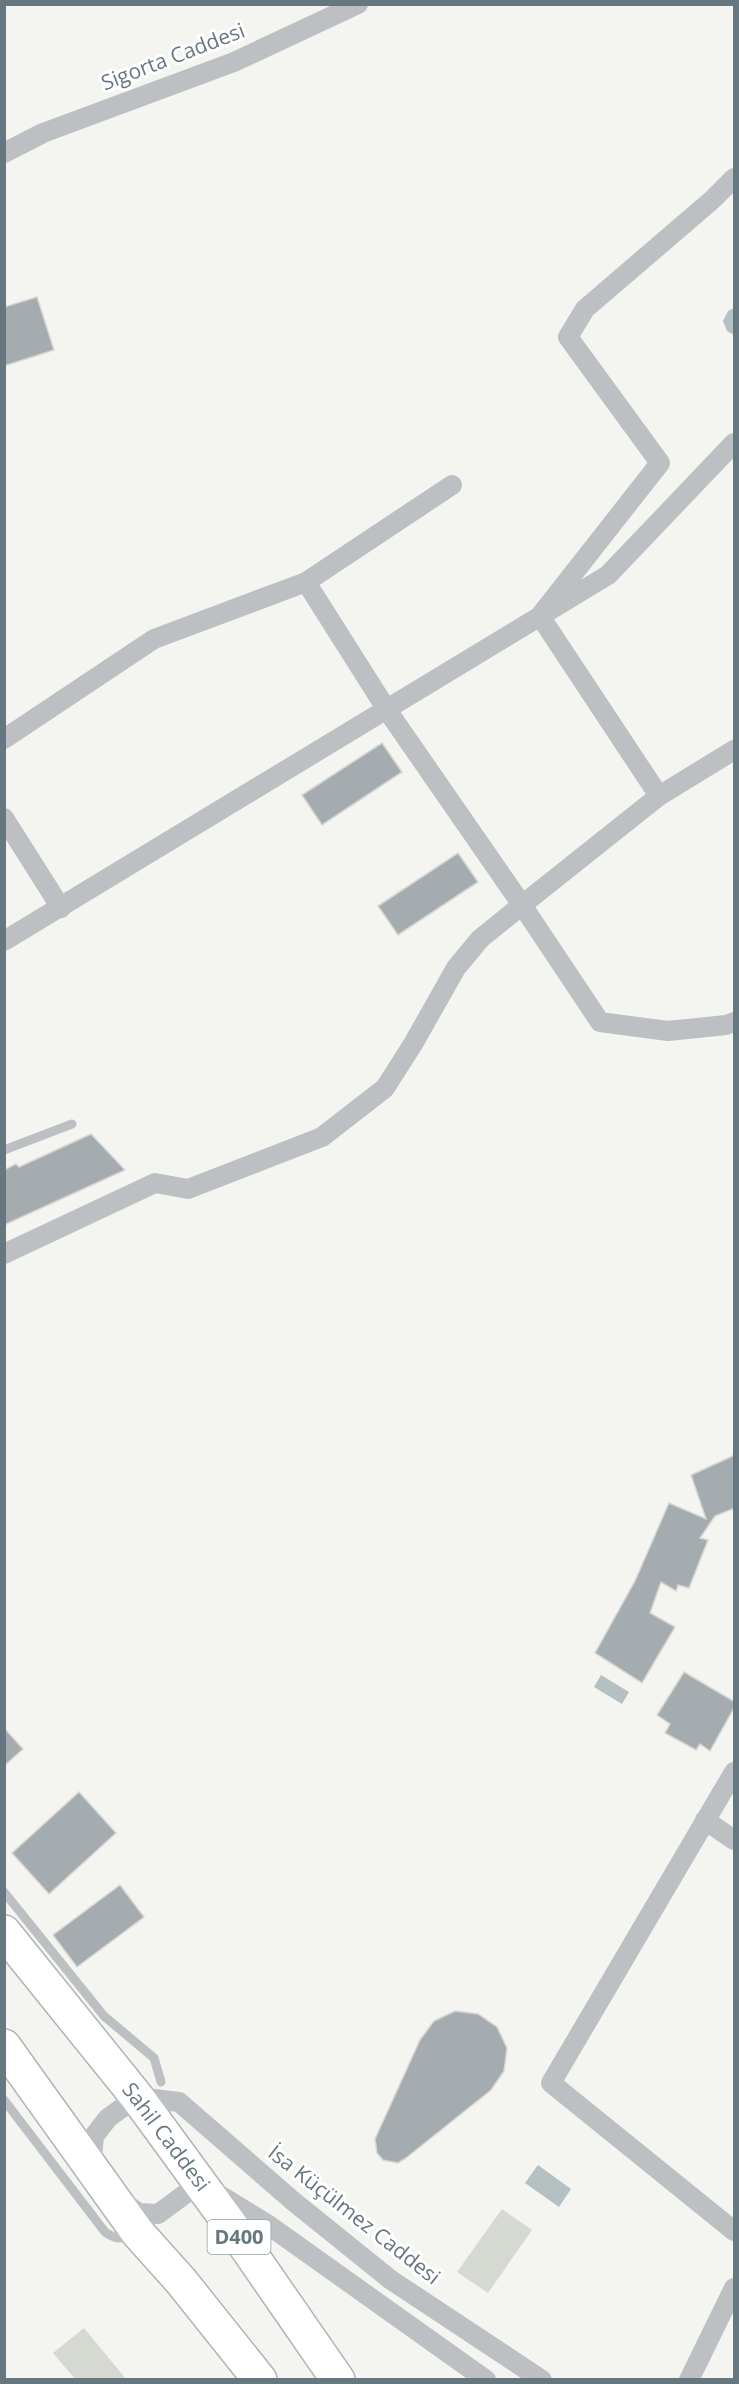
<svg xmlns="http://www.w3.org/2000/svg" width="739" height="2384" font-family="'Open Sans',sans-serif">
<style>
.green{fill:#d5d9d1}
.water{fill:#b4c0c2}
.building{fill:#a4acb0;stroke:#d6d6d4;stroke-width:1.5}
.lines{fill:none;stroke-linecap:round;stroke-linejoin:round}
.highway-casing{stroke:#b0b4b6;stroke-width:36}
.lane{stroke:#bcc0c3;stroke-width:9}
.street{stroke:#bcc0c3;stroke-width:20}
.highway{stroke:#fff;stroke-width:33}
.labels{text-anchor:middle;stroke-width:6;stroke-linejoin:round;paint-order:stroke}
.shield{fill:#fff;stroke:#95a0a5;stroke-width:1.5}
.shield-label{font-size:20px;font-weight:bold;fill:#67777f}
.street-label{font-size:21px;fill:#67777f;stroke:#fff}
</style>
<rect width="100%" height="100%" fill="#f4f4f1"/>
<!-- green -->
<g class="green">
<polygon points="502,2209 532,2230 488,2293 457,2272"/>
<polygon points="84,2328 126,2379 75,2379 53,2353"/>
</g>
<!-- water -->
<g class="water">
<polygon points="734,308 734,335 727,331 723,321 728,311"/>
<polygon points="601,1675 629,1692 622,1704 594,1687"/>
<polygon points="538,2165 571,2189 559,2207 525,2183"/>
</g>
<!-- building -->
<g class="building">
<polygon points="37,297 54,350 4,366 4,307"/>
<polygon points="382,743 402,772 322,825 302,795"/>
<polygon points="458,853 478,882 398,935 378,906"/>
<polygon points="91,1134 125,1170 4,1225 4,1170 16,1164 19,1167"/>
<polygon points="735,1455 735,1508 715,1516 700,1538 708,1540 689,1588 678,1585 676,1591 661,1582 650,1613 675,1627 642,1683 595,1653 635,1581 669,1503 706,1519 691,1475"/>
<polygon points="684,1672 735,1702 735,1706 710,1751 700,1744 696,1750 665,1733 670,1724 657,1715"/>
<polygon points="4,1728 23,1749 4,1766"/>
<polygon points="79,1792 116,1833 49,1894 12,1853"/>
<polygon points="120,1885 144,1917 77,1967 53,1935"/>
<polygon points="455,2011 478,2014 497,2027 507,2048 504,2071 491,2090 406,2158 398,2163 383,2160 377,2153 375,2139 420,2040 434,2021"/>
</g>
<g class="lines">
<!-- highway casing -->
<g class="highway-casing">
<g id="highway">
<polyline points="4,1932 137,2097 235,2231 338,2380"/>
<polyline points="4,2046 138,2233 181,2281 260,2380"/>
</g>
</g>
<!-- lane -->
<g class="lane">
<polyline points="4,1150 72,1124"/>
<polyline points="4,1892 104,2016 154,2058 161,2082"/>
<path d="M 4,2100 L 105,2232 C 115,2239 121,2240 132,2235"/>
</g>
<!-- street -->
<g class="street">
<polyline points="4,153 43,133 234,62 358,4"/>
<polyline points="734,178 712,200 585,309 568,337 660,463 540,616 659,796 734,750"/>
<polyline points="306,582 452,485"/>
<polyline points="4,739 154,639 306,582 387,710 522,905 659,796"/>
<polyline points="4,818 61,908"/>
<polyline points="4,941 608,575 734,443"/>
<polyline points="4,1254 155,1183 188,1189 322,1137 385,1088 413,1044 456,968 480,939 522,905 600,1022 668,1031 726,1025 734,1022"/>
<polyline points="734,1772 551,2083 734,2231"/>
<polyline points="705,1820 734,1840"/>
<polyline points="91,2168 94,2136 108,2118 137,2097 179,2102 293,2201 391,2280 542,2380"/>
<polyline points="122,2202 139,2213 158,2214 200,2183 267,2224 486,2380"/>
<polyline points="689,2380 734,2288"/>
</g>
<!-- highway -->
<use href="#highway" class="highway"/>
</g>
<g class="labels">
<!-- shield labels -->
<rect class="shield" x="207.5" y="2220" width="63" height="34" rx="4.5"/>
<g class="shield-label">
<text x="239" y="2244">D400</text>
</g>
<!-- street labels -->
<g class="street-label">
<text transform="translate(173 57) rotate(-21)" y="7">Sigorta Caddesi</text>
<text transform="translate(166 2137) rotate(53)" y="7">Sahil Caddesi</text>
<text transform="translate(354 2215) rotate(38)" y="7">İsa Küçülmez Caddesi</text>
</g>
</g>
<!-- border -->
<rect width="739" height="2384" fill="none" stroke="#67777f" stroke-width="12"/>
</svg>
